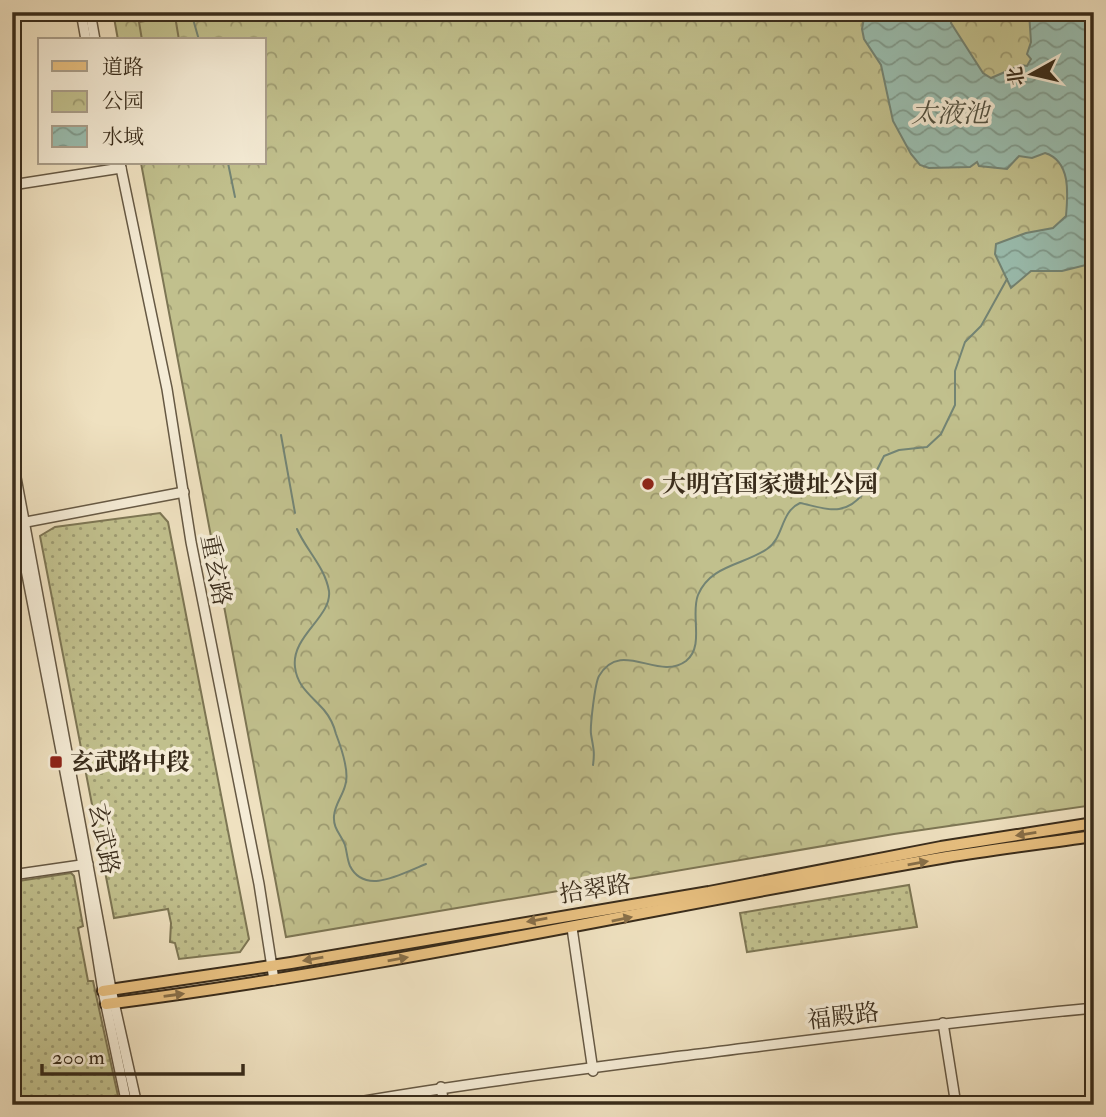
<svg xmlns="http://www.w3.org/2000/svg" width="1106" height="1117" font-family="'IM FELL Double Pica','Noto Serif SC',serif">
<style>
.grass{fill:url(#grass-dots);stroke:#7d7654;stroke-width:2}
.park{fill:url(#park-crowns);stroke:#7d7654;stroke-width:2}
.pitch{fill:#c1c08d;stroke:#7d7654;stroke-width:2}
.water{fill:url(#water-waves);stroke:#738474;stroke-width:2}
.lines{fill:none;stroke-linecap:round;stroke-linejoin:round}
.stream{stroke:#738474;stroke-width:2}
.minor-casing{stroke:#665944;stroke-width:12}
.major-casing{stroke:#392c1b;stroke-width:14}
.minor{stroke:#f5ecd6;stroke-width:9}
.major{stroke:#e8c080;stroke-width:10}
.oneway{fill:#886f48}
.poi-dot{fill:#8f2418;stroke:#f5ecd6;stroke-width:2.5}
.labels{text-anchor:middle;stroke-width:7;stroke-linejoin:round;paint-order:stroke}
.poi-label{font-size:24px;font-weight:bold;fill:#392c1b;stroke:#f5ecd6;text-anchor:start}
.street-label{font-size:24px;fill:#392c1b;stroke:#f5ecd6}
.water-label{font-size:26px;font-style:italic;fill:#515040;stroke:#f5ecd6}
</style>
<defs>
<pattern id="grass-dots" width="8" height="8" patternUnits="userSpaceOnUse" patternTransform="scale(1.75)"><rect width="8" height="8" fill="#c1c08d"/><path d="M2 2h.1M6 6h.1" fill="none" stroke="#9e9c72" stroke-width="1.8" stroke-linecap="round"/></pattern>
<pattern id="park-crowns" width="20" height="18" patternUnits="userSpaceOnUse" patternTransform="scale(1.75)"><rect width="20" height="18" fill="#c1c08d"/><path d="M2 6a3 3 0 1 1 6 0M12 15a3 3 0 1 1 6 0" fill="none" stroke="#9e9c72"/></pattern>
<pattern id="water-waves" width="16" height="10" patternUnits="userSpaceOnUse" patternTransform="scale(1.75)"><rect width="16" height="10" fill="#9abeb0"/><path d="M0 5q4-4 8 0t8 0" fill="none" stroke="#7f9b8e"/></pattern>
</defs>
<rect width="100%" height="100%" fill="#efe1c0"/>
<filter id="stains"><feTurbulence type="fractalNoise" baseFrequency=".00286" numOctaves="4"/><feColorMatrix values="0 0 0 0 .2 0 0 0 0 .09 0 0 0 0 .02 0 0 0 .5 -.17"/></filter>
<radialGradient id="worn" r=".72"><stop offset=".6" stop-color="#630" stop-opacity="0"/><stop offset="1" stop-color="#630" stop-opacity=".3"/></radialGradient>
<!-- grass -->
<g class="grass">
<polygon points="160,513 168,522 249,939 240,952 179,959 175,943 170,942 171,923 168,909 114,918 40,536 55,527"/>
<polygon points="71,873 74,876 83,926 78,928 88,981 93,981 120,1105 12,1105 12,882"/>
<polygon points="909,885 917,927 747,952 740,913"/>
</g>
<!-- park -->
<polygon class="park" points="113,12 1094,12 1094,805 894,834 286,937 141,163 264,163 264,40 118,40"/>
<!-- pitch -->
<polygon class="pitch" points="175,16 179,40 142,40 139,22"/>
<!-- water -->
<path class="water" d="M 865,12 L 953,12 L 951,23 L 983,73 L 991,78 L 1021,65 L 1027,66 L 1031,59 L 1027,54 L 1031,42 L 1029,12 L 1094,12 L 1094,263 L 1062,271 L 1031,271 L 1011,288 L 995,254 L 996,244 L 1026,233 L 1053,228 L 1066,216 C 1068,194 1071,161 1045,153 L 1032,158 L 1019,156 L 1007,169 L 979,166 L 977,162 L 970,167 L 929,168 L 920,165 L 911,154 L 893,121 L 881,65 L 864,39 L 862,29 Z"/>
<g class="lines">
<!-- stream -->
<g class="stream">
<polyline points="191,12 199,40"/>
<polyline points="228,163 235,197"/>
<polyline points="281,435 295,513"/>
<path d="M 297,529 C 306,550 325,567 329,591 C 332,617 291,636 295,667 C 297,687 312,696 324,710 C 329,716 334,726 336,734 C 341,747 350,773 345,786 C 342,797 335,804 334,816 C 333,829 341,834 345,845 C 347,852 347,859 350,866 C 365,896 403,873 426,864"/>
<path d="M 593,765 C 595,751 593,747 591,734 C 590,726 595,683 599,676 C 621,638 658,682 686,661 C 705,646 690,615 698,595 C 710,565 744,565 767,549 C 784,538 780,512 800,503 C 811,505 827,511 839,509 C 863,506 874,475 884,456 L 899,450 L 927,447 L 941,434 L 955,405 L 955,371 L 965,342 L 981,326 L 1007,279"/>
</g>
<!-- minor casing -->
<g class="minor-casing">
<g id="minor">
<polyline points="81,12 86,40"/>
<polyline points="90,12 95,40"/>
<polyline points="121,168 167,389 191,542 259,884 274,980"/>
<polyline points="12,185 121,168 120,164"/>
<polyline points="12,456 111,989 137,1105"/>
<polyline points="12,497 83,865 103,991 127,1105"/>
<polyline points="21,523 184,492"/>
<polyline points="12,875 88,864"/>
<polyline points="572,928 593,1071"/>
<polyline points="943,1023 956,1105"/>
<polyline points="441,1087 444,1105"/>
<path d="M 341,1105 C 455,1085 568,1071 682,1056 C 819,1039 956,1021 1094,1008"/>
</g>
</g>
<!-- major casing -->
<g class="major-casing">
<g id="major">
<polyline points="103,991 291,963 709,892 941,847 1094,823"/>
<path d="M 106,1004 C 388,968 666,905 947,857 C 995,849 1045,843 1094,836"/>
</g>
</g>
<!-- minor -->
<use href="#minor" class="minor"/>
<!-- major -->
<use href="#major" class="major"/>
</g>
<!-- one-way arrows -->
<defs><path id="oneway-solid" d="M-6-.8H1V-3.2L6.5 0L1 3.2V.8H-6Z" transform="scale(1.75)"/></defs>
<g class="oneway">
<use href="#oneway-solid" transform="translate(1026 834) rotate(171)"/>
<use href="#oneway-solid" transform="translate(918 863) rotate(-10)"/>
<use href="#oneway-solid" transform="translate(622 919) rotate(-11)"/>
<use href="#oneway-solid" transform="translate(537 920) rotate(170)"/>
<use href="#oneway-solid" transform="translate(313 959) rotate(170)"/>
<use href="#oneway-solid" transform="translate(398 959) rotate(-10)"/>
<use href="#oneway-solid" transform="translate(174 995) rotate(-8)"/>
</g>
<!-- markers -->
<g class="poi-dot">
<circle cx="648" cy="484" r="7"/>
<rect x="49" y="755" width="14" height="14" rx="3.5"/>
</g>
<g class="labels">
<!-- poi labels -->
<g class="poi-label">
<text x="662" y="492">大明宫国家遗址公园</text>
<text x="70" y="770">玄武路中段</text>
</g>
<!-- street labels -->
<g class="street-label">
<text transform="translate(216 570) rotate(79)" y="8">重玄路</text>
<text transform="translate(104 839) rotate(79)" y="8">玄武路</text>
<text transform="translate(595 889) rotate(-9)" y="8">拾翠路</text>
<text transform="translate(843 1016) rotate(-7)" y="8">福殿路</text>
</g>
<!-- water labels -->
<g class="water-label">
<text x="950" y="122">太液池</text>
</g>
</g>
<!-- margin -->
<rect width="1106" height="1117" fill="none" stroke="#efe1c0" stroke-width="42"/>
<rect x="14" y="14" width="1078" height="1089" fill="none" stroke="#392c1b" stroke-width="3.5"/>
<rect x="21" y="21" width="1064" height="1075" fill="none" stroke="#392c1b" stroke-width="2"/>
<!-- legend -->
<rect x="38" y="38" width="228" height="126" fill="#f5ecd6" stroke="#aa9f8b" stroke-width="2"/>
<rect x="52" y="61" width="35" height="10" fill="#e8c080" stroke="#aa9f8b" stroke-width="2"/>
<text x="102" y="74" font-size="21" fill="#392c1b">道路</text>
<rect x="52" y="91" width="35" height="21" fill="url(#park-crowns)" stroke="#aa9f8b" stroke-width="2"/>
<text x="102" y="108" font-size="21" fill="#392c1b">公园</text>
<rect x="52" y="126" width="35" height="21" fill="url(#water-waves)" stroke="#aa9f8b" stroke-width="2"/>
<text x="102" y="144" font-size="21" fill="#392c1b">水域</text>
<!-- north arrow -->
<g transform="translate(1032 74) rotate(262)" stroke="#f5ecd6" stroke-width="5" paint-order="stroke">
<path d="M0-5L12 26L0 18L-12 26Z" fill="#392c1b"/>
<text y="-10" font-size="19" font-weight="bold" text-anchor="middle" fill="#392c1b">北</text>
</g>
<!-- scale -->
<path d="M42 1064v10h201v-10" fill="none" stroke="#392c1b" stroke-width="3.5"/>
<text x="52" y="1064" font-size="21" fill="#392c1b" stroke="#f5ecd6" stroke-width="5" paint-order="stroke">200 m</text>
<rect width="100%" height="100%" filter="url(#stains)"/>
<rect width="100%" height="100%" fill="url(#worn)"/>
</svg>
